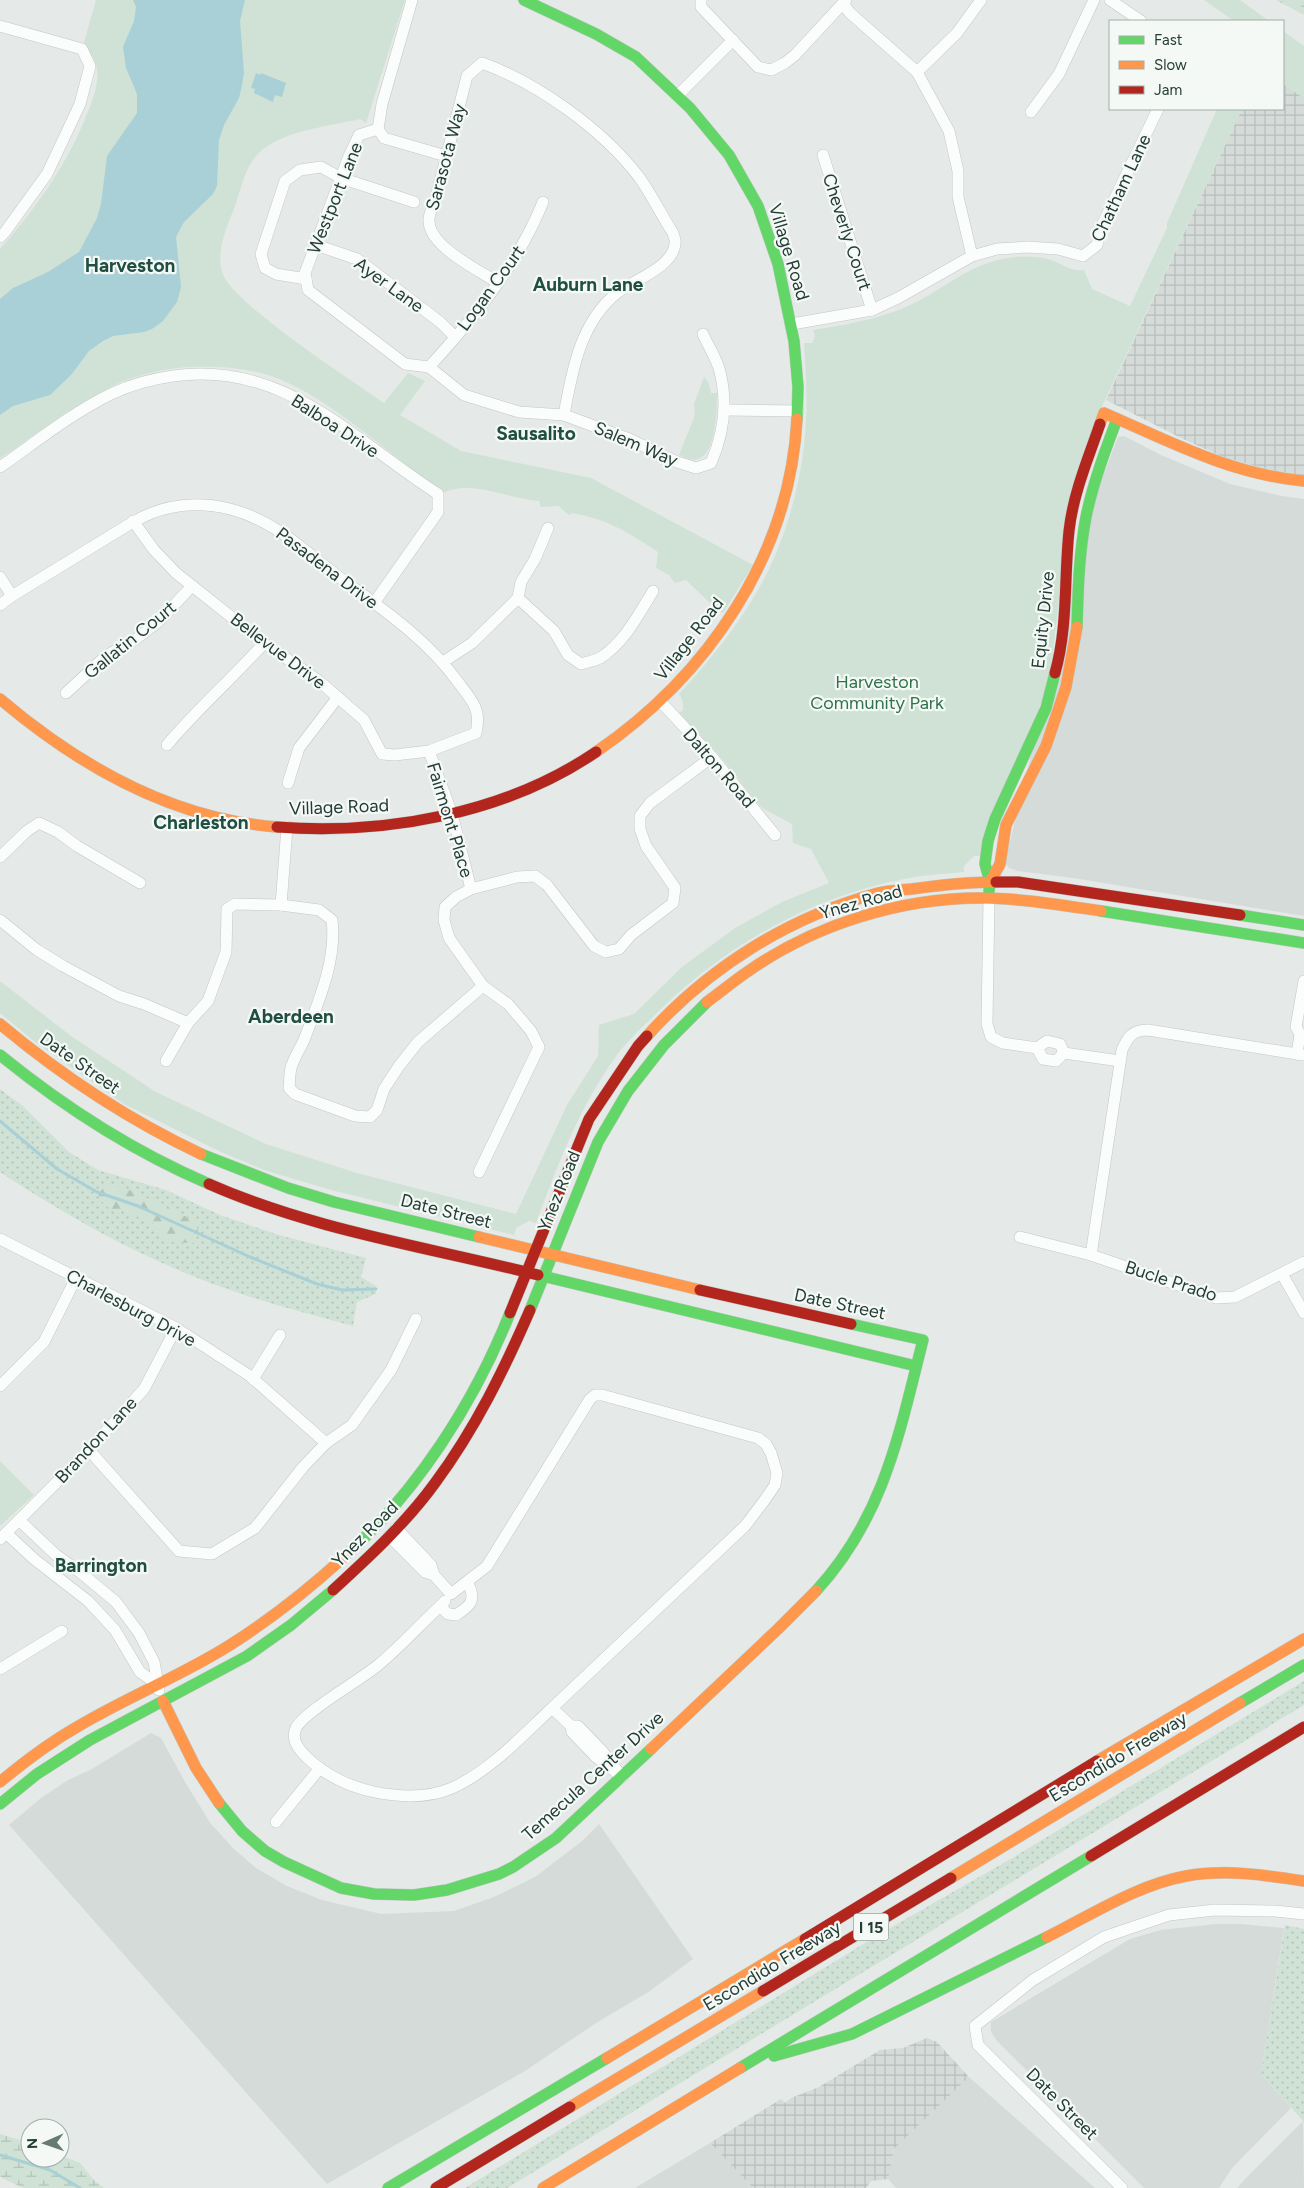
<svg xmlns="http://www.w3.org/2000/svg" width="1304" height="2188" font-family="Figtree,sans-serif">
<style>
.built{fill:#d4dbd8}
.industrial{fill:url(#industrial-grid)}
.grass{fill:url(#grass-dots)}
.forest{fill:url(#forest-firs)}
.wetland{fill:url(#wetland-marsh)}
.green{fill:#cfe2d5}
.water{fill:#a8d0d6}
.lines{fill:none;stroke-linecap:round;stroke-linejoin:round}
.stream{stroke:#a8d0d6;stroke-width:3}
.street-casing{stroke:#c2c7c5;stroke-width:12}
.fast-casing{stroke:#c1c8c5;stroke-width:12}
.slow-casing{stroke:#c1c8c5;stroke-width:12}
.jam-casing{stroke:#c1c8c5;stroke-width:12}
.street{stroke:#fbfcfc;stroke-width:11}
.fast{stroke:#63d668;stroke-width:11}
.slow{stroke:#ff974d;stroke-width:11}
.jam{stroke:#b3261e;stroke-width:11}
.labels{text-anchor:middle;stroke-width:4.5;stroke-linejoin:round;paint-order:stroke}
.shield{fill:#f4f9f6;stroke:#627570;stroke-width:1}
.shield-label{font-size:16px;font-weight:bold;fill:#243d36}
.street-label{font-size:18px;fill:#243d36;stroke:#f4f9f6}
.park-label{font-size:18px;fill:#307249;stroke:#f4f9f6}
.neighbourhood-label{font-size:19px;font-weight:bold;fill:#204e43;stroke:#f4f9f6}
</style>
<defs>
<pattern id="industrial-grid" width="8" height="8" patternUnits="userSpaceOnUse" patternTransform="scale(1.25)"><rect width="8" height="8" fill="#d4dbd8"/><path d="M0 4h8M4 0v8" fill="none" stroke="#b6bdba"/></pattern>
<pattern id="grass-dots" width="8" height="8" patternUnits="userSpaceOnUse" patternTransform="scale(1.25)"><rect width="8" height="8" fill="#cfe2d5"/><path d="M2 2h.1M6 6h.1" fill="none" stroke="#b2c3b7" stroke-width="1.8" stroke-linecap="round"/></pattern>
<pattern id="forest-firs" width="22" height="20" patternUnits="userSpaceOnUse" patternTransform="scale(1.25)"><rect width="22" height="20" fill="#cfe2d5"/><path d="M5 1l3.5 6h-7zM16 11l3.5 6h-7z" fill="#b2c3b7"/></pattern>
<pattern id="wetland-marsh" width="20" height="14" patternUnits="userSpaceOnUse" patternTransform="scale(1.25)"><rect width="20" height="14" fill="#cfe2d5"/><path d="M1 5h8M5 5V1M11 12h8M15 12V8" fill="none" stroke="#b2c3b7"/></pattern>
</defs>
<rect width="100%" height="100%" fill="#e5eae8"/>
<!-- built -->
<g class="built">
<polygon points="1124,436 1161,455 1230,484 1282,496 1304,499 1304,916 1073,878 1018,871 1009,868 1005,862 1091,508 1118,437"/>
<polygon points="151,1733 161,1738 185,1782 211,1824 234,1849 256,1868 287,1886 322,1900 381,1914 454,1911 494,1897 535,1877 581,1842 599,1824 693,1959 650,1991 596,2023 525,2071 327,2184 9,1825 41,1798 68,1780 92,1769"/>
<polygon points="1216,1924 1241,1924 1284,1928 1261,2074 1291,2108 1232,2168 1219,2188 1144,2188 997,2041 991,2032 991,2022 1130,1939 1161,1930"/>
<polygon points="969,2077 1095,2188 896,2188 888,2179 894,2149"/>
<polygon points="1303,2121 1304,2188 1237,2188 1246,2178"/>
<polygon points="710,2143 753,2188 635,2188"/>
</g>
<!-- industrial -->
<g class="industrial">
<polygon points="1283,84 1304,98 1304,476 1266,469 1223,457 1183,439 1106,400 1242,109 1283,109"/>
<polygon points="927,2038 937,2042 969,2077 894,2149 888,2179 871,2181 866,2188 753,2188 710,2143 781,2099 785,2103 791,2098 819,2087 880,2050 903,2048"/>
</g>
<!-- grass -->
<g class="grass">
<path d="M 0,1089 L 23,1106 L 69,1152 L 98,1170 L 166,1190 L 220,1215 L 279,1235 L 366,1258 L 361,1277 L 376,1286 L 376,1294 L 357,1302 L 353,1326 C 313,1315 272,1305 233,1291 C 150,1263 73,1220 0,1172 Z"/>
<polygon points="1304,1681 1304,1705 507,2188 465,2188 878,1935 1014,1857"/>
<polygon points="1285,1925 1304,1929 1304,2122 1261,2074"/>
</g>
<!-- forest -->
<polygon class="forest" points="101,1185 126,1188 197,1222 198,1234 193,1243 171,1242 161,1236 154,1224 122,1210 110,1209 100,1200 97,1192"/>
<!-- wetland -->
<g class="wetland">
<polygon points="1276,0 1304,0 1304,15 1302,14"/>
<polygon points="0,2134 30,2143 30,2158 60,2158 60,2155 80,2163 94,2180 104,2188 23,2188 0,2177"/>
</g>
<!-- green -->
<g class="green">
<path d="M 96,0 L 405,0 L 366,123 L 360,119 C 327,127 273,131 253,160 C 244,172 241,189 236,203 C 228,225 216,248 222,272 C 230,302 354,382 384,403 L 408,373 L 425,381 L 400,415 L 461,451 L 591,478 L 753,565 L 723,613 L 712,605 L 686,580 L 675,583 L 669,575 L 656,568 L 658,552 C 626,531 611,521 573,513 L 569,515 L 558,506 L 541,507 L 539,501 C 507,499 473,479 442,493 C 416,472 390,452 364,432 C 336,411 307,389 274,377 C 246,367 217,366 188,367 C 159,369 127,377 101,392 C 66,411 34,436 0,458 L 0,249 C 35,209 65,168 85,119 C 95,94 108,66 83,46 Z"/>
<polygon points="1204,0 1240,0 1269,21 1234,21"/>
<polygon points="1283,31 1304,46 1304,98 1283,84"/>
<path d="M 1217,109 L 1242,109 L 1097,417 L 1061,579 L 1050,680 L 981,856 L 974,856 L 964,866 L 964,872 C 944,874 923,875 904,879 C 812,897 730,943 663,1007 C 645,1025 626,1041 612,1062 C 577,1112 557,1167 536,1223 L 529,1221 L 516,1228 L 514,1235 L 331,1190 L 267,1171 L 221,1152 L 124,1104 L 35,1042 L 0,1013 L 0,981 L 71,1036 L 156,1092 L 266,1144 L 357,1173 L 516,1214 L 567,1105 L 598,1056 L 599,1025 L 634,1014 L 682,967 L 735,928 L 782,902 L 829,883 L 811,849 L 793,843 L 792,824 L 764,809 L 755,800 L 724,761 L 679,713 L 683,710 C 683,703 683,700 679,694 C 711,659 742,621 764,579 C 786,538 802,480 805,434 C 808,403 806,373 804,343 L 812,343 L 815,336 L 813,330 C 850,324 887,318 920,300 C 943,288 966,269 991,262 C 1008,256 1034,254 1051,260 C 1063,264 1071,272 1084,270 L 1092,289 L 1130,306 L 1167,228 L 1167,223 Z"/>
<path d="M 704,377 L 708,382 L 711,393 L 717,393 C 717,408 716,454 698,459 C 692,461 685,458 679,455 L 695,415 L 694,404 Z"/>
<polygon points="0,1461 34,1495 0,1526"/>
</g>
<!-- water -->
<g class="water">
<polygon points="133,0 245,0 240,21 244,73 242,85 239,98 224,125 219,140 217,186 213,194 184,222 176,237 181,287 177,302 163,321 152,329 144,332 113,336 103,341 89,351 71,375 50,395 13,406 0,415 0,299 13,288 48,272 79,252 97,218 101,204 107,156 137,113 137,94 126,68 123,47 134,21 136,7"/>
<polygon points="256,73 260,75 261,73 286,83 282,97 275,95 273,102 254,93 255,89 251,88"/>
</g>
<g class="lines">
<!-- stream -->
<g class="stream">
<polyline points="0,1121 57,1169 97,1192 138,1206 250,1257 317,1284 342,1290 376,1289"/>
<polyline points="0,2155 50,2170 80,2188"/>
</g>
<!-- street casing -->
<g class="street-casing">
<g id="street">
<polyline points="412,0 382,104 378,129 384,138 446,156"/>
<polyline points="701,0 701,7 758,67 771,70 785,63 795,55 846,0"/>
<polyline points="1110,0 1141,21"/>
<polyline points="843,4 850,13 917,72 949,131 958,171 958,197 972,256"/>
<polyline points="0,26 82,49 90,66 80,104 47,174 5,232 0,237"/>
<polyline points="917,72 957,33 981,0"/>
<polyline points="678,95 733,40"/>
<polyline points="1031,112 1059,74 1094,0"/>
<polyline points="378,129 359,135 349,156 305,273 308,290 405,364 429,367"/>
<polyline points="823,155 872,310"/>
<polyline points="316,245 357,259 440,322 455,337"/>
<polyline points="306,279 276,274 265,268 261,254 285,181 300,170 321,167 341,178 414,202"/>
<path d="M 498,283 C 479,270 427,246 429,219 C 429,214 433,207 435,201 L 467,76 L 482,63 C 538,83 603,130 639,177 C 652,195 661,215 673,233 C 674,237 676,241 675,244 C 673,267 634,280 618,292 C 580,322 572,371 564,415"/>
<polyline points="792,324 872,310 898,298 972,256 997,249 1028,247 1058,249 1083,256 1097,245 1103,223 1158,109"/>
<path d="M 429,367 L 464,395 L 519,412 L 564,415 L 629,439 L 677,462 L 696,468 L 711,463 C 724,433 728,404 720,372 C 717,359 708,346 703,334"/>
<path d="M 429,367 C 474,318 518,264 543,202"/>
<polyline points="725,410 798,411"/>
<path d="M 0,467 C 36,442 72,413 111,394 C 130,385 151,379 173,376 C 284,360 352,439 438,494 L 438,512 L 374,603"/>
<polyline points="0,577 12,596"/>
<path d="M 518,598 L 554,631 L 568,655 L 581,664 C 587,662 594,661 600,658 C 624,643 639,614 653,591"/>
<path d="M 0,605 L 12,596 L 128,525 C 160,505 193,500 230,509 C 276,521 303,550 339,577 C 382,609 426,638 458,682 C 464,690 471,698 475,707 C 479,716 478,724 476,733 L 429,751 L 395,755 L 382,754 L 364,720 L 319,681 L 264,643 L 176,573 L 154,550 L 133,521"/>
<polyline points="443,662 472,643 518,598 521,582 535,559 548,528"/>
<polyline points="66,693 106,656 136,639 158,622 192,586"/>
<polyline points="661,702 712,757 775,835"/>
<path d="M 167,745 C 197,709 233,678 264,643"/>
<polyline points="429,751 452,814 471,889"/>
<polyline points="288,783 299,748 338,697"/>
<polyline points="0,857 27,831 39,823 58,832 77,846 140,883"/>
<polyline points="989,898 987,1024 991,1037 1003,1043 1037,1048 1047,1041 1060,1044 1064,1053 1120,1061"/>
<polyline points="281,905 287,827"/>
<polyline points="0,920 37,950 63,966 119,996 144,1004 188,1023"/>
<polyline points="1037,1048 1043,1059 1056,1061 1064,1053"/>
<polyline points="1302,1055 1297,1054 1300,1034 1296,1027 1304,981"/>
<path d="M 166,1061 L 188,1023 L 208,1001 L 226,952 L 227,909 L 235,904 L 281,905 L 319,910 L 332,920 C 337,960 318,1003 304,1040 C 300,1049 295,1056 292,1065 C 289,1072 290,1081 289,1088 L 295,1094 L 355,1116 L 370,1117 L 377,1110 L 384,1089 L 399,1066 L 418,1042 L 483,986"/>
<polyline points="479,1172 539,1047 531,1031 508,1004 483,986 449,938 444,920 445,907 456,897 471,889 517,877 535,876 547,885 594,946 606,952 619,949 631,935 673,903 675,888 646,846 640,829 640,816 650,803 712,757"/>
<polyline points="1020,1237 1091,1255 1216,1298 1235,1297 1304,1262"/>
<polyline points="0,1239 176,1328 250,1376 326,1443"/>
<path d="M 1091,1255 L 1122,1050 C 1128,1037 1132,1030 1148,1030 L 1297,1054"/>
<polyline points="1282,1274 1304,1313"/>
<polyline points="253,1379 280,1335"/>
<polyline points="0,1386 44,1342 76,1278"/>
<polyline points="89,1450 179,1551 212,1554 255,1528 303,1467 326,1443 352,1425 391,1370 416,1319"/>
<polyline points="19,1520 56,1555 80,1572 116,1602 139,1633 154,1662 159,1690"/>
<polyline points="396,1528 431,1565 434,1575 451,1594 487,1566 590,1399 595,1395 602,1395 758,1438 766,1444 771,1453 777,1473 775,1485 764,1501 745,1526 552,1708 571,1726 572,1732 596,1757 622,1777 603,1752 578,1726 571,1726"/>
<polyline points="6,1533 34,1559 88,1601 115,1630 140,1672 157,1684"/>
<polyline points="389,1536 425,1572 434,1575"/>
<polyline points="0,1539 89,1450 144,1389 176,1328"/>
<path d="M 445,1601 L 440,1606 L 448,1614 L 456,1615 C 472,1605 476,1600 468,1583"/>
<path d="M 440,1606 C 419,1626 399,1648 377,1666 C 360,1680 304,1712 296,1728 C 289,1742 304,1755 313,1763 C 331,1778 351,1787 374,1792 C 399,1797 427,1799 452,1788 C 490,1771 522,1736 552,1708"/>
<polyline points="0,1669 62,1631"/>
<polyline points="276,1822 320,1768"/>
<polyline points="1122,2188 978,2045 975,2026 1033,1980 1104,1937 1169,1915 1215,1910 1275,1911 1304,1914"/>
</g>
</g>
<!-- fast casing -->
<g class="fast-casing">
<g id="fast">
<polyline points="524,0 596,34 636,57 690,108 729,155 758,206 778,264 794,341 798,387 797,419"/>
<path d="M 1077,627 C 1078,591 1079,553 1086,517 C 1093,483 1105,451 1117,419"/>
<polyline points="989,891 990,882 985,864 988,841 995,819 1046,708 1055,673"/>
<polyline points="1101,911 1304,943"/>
<polyline points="1240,915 1304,925"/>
<path d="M 0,1055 C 64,1107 132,1151 209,1184"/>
<polyline points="201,1154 288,1188 334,1202 479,1237"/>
<polyline points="538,1275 916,1366"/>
<polyline points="530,1310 598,1142 628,1091 664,1045 707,1002"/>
<path d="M 344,1557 C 417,1492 474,1403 510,1313"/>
<path d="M 816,1591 C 884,1517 899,1434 923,1340 L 851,1324"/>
<polyline points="1240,1703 1304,1665"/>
<polyline points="219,1803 242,1831 265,1851 284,1862 341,1888 374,1894 414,1895 447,1890 499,1874 513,1867 556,1838 651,1749"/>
<polyline points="0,1804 37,1774 90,1740 247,1656 291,1625 333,1590"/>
<polyline points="774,2056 852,2034 1047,1937"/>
<polyline points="740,2068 1091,1856"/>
<polyline points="388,2188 607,2058"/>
</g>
</g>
<!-- slow casing -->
<g class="slow-casing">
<g id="slow">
<path d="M 1100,424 L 1104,413 C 1171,442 1230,474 1304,481"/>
<path d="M 0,699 C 79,766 171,819 277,827"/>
<path d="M 596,752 C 707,676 790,556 797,419"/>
<polyline points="990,882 1000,864 1006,825 1046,746 1066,687 1077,627"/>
<path d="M 707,1002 C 722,991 735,980 750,970 C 815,925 900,898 980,898 C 1020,898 1060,905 1101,911"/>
<path d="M 0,1024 C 62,1076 127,1119 201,1154"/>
<path d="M 647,1036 C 709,967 789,917 878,893 C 889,890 901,890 912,889 C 940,885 967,882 996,882"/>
<polyline points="479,1237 700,1290"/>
<polyline points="163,1701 196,1768 219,1803"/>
<polyline points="651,1749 778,1629 816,1591"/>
<polyline points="1097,1761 1304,1639"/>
<path d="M 0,1782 C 24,1762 49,1743 77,1727 C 127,1697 181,1676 230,1645 C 271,1619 308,1590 344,1557"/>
<polyline points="951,1878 1240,1703"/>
<path d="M 1047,1937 C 1091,1915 1137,1885 1186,1876 C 1226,1869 1265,1875 1304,1881"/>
<polyline points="607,2058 805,1939"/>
<polyline points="570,2107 763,1991"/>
<polyline points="543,2188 740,2068"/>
</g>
</g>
<!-- jam casing -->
<g class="jam-casing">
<g id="jam">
<path d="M 1055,673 C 1068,627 1064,579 1069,531 C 1073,494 1088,459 1100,424"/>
<path d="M 277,827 C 385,835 505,814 596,752"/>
<polyline points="996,882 1018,882 1240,915"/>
<path d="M 209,1184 C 313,1230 428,1247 538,1275"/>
<polyline points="700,1290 851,1324"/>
<polyline points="510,1313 589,1119 638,1046 647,1036"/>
<path d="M 333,1590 C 369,1557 406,1523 435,1483 C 475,1429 504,1370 530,1310"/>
<polyline points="1091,1856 1304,1727"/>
<polyline points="805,1939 1097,1761"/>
<polyline points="763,1991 951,1878"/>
<polyline points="436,2188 570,2107"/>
</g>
</g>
<!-- street -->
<use href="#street" class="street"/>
<!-- fast -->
<use href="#fast" class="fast"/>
<!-- slow -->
<use href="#slow" class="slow"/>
<!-- jam -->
<use href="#jam" class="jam"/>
</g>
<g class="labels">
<!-- shield labels -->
<rect class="shield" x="853.5" y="1913.5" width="35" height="27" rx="4"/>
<g class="shield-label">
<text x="871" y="1933">I 15</text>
</g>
<!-- street labels -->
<g class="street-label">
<text transform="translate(446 157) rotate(-75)" y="6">Sarasota Way</text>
<text transform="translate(1121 188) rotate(-65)" y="6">Chatham Lane</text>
<text transform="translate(335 198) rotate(-68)" y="6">Westport Lane</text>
<text transform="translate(847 232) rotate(72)" y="6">Cheverly Court</text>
<text transform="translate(789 252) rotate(73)" y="6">Village Road</text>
<text transform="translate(389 285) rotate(36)" y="6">Ayer Lane</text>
<text transform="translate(491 288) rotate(-54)" y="6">Logan Court</text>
<text transform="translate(335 426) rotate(33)" y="6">Balboa Drive</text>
<text transform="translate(636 444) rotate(23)" y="6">Salem Way</text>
<text transform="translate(327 568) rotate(37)" y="6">Pasadena Drive</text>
<text transform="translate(1043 620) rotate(-84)" y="6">Equity Drive</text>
<text transform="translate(689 639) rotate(-52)" y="6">Village Road</text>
<text transform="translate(130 640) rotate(-39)" y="6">Gallatin Court</text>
<text transform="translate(278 651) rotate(37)" y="6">Bellevue Drive</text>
<text transform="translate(719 768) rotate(49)" y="6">Dalton Road</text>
<text transform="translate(339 807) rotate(-2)" y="6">Village Road</text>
<text transform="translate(450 820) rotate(73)" y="6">Fairmont Place</text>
<text transform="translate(861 902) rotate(-16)" y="6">Ynez Road</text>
<text transform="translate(80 1063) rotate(35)" y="6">Date Street</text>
<text transform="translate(559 1191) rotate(-68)" y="6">Ynez Road</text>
<text transform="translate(446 1211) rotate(14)" y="6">Date Street</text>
<text transform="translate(1171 1281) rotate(18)" y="6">Bucle Prado</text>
<text transform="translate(840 1304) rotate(12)" y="6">Date Street</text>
<text transform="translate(131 1308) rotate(28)" y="6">Charlesburg Drive</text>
<text transform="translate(96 1440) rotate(-47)" y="6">Brandon Lane</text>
<text transform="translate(365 1534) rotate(-45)" y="6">Ynez Road</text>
<text transform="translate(1118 1757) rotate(-31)" y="6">Escondido Freeway</text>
<text transform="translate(593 1776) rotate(-42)" y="6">Temecula Center Drive</text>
<text transform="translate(772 1966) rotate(-31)" y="6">Escondido Freeway</text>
<text transform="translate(1062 2104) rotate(45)" y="6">Date Street</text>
</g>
<!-- park labels -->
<g class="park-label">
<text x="877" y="688">Harveston<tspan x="877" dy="21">Community Park</tspan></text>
</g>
<!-- neighbourhood labels -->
<g class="neighbourhood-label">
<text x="130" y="272">Harveston</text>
<text x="588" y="291">Auburn Lane</text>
<text x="536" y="440">Sausalito</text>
<text x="201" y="829">Charleston</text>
<text x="291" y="1023">Aberdeen</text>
<text x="101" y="1572">Barrington</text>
</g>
</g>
<!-- legend -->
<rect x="1109" y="20" width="175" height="90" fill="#f4f9f6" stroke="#a1aea9"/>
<rect x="1119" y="36" width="25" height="8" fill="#63d668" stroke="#a1aea9"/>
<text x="1154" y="45" font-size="15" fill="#243d36">Fast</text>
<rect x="1119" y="61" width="25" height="8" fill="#ff974d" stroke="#a1aea9"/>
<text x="1154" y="70" font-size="15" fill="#243d36">Slow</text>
<rect x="1119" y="86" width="25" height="8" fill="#b3261e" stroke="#a1aea9"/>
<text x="1154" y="95" font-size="15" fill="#243d36">Jam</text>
<!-- north arrow -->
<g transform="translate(45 2143) rotate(268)"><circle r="24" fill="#f4f9f6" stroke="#a1aea9"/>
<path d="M0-4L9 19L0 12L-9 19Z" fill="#687a74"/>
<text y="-8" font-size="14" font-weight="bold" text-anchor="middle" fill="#243d36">N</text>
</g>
</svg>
